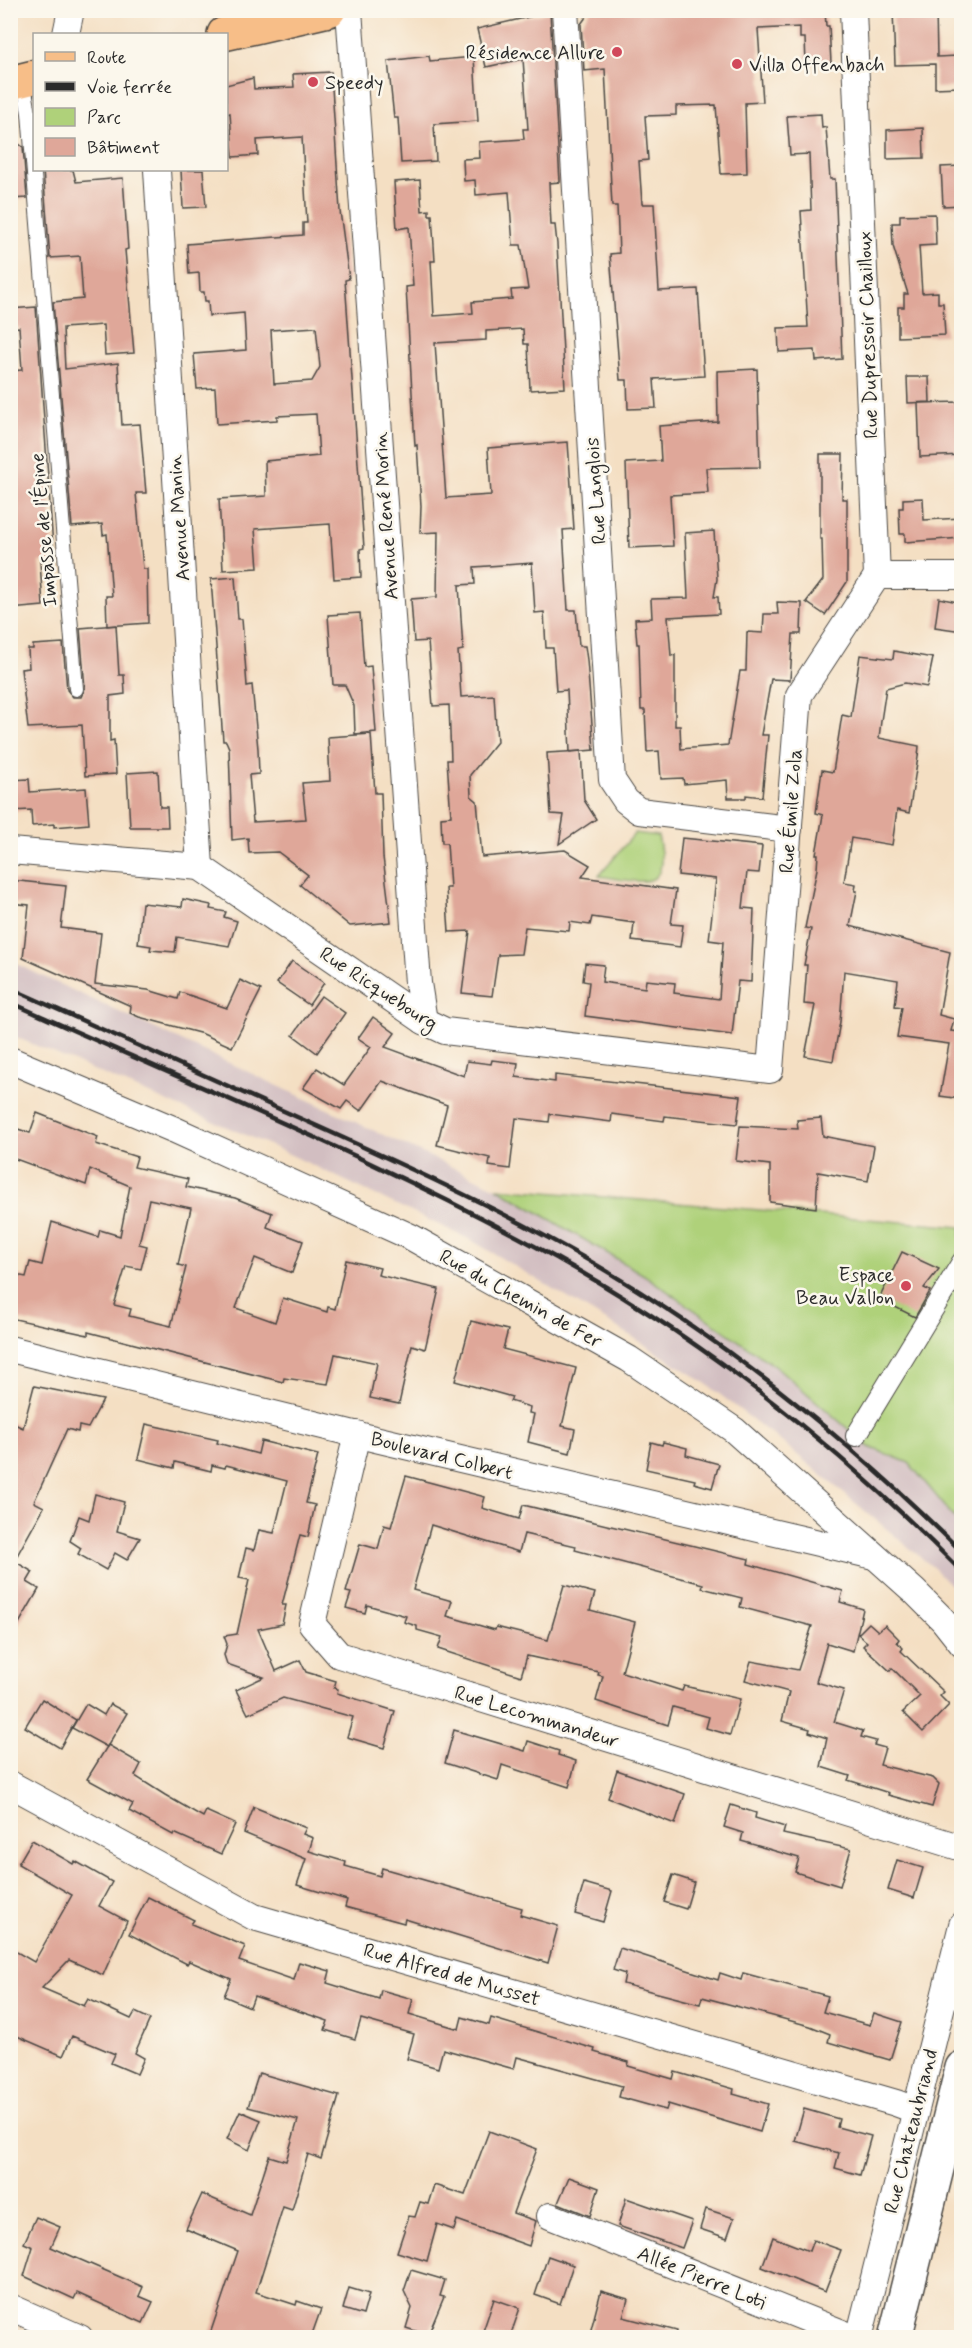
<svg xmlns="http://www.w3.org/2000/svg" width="972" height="2348" font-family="Mynerve,sans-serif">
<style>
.industrial{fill:#d2bec1}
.green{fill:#afd17a;stroke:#6d7e52;stroke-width:1.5}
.building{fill:#dfa799;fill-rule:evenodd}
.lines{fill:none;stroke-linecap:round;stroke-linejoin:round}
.service-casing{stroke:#494642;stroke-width:16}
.pedestrian-casing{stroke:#494642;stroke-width:22}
.minor-casing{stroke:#494642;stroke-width:28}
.tertiary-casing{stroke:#494642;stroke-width:36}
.primary-casing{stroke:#494642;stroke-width:36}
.service{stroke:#fff;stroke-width:14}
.pedestrian{stroke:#fff;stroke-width:20}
.minor{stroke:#fff;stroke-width:26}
.tertiary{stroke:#fff;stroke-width:33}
.primary{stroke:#f7be88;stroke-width:33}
.rail{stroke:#2b2b2b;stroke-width:4.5}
.poi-dot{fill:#d1495b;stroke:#fbf7ec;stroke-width:2}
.labels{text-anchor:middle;stroke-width:5;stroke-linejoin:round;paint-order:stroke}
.poi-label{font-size:20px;fill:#2b2b2b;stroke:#fbf7ec;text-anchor:end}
.street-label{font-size:20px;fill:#2b2b2b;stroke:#fbf7ec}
</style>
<rect width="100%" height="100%" fill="#fbf7ec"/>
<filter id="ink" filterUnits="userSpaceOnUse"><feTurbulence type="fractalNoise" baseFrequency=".0167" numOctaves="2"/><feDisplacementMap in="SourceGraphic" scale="12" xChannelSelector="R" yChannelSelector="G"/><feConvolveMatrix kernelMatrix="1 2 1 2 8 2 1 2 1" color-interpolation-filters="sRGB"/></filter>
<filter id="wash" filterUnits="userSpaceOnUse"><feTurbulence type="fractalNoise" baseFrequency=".008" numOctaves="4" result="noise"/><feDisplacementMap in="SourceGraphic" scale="24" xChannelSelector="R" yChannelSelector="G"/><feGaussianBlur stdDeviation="1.35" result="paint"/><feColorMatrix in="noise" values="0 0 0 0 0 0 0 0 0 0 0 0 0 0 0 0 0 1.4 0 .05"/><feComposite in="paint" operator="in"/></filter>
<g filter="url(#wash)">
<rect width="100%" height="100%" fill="#f4dfc3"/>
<!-- industrial -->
<polygon class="industrial" points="10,961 497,1188 644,1275 779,1369 869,1447 909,1463 961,1526 961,1596 935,1569 783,1443 705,1383 625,1332 471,1240 276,1148 11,1035"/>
<!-- green -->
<g class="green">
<path d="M 635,833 L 658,836 C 672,894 642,882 599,876 Z"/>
<polygon points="497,1188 961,1227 961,1526 909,1463 869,1447 779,1369 644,1275"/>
</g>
<g id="blocks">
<!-- building -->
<g class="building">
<polygon points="591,10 825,10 826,26 829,26 831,63 806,64 805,38 800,38 800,27 758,29 763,102 745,103 747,173 721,174 716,105 676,106 676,115 645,116 648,160 639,161 642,204 654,204 659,291 698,289 704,376 654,379 656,408 628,409 627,380 620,380 610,254 619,253 617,206 612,206 605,69 584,71 581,24"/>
<polygon points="893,10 936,10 937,57 958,56 959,87 935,88 935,64 895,65"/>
<polygon points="550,12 560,182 549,183 551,225 555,225 557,244 565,388 530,390 528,344 524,344 523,329 486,331 486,340 435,343 446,498 491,495 488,448 568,442 574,529 563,530 568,610 576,610 579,646 585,646 587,660 594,750 570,752 567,690 556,691 553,648 546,648 544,612 535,613 532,563 474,567 475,584 459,585 463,650 458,651 461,697 494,695 497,742 470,775 471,796 477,801 482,857 565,850 590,865 582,877 676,890 671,924 683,925 680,947 632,941 634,923 592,917 590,925 570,922 569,931 525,927 521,954 498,955 492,996 462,993 470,931 449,932 446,888 450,888 447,843 442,843 441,817 451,816 447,760 451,760 449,705 433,706 428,641 414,642 411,599 437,597 438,532 420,533 421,506 417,445 415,446 406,287 413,286 409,227 397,229 394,182 420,180 422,211 429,210 429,215 432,215 435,261 431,261 434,316 473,313 472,302 512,299 511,290 528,289 521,245 513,245 509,192 476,195 475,180 464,181 463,159 480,158 479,142 524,139 523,129 528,129 523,59 486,67 477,29"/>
<polygon points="429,56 430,61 474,57 478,121 434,124 436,161 401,163 398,118 394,118 388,61"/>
<path d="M 331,72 L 340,211 L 349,279 L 345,280 L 364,548 L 360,549 L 361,577 L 334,579 L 330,524 L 255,529 L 258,568 L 223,570 L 219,499 L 266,496 L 265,461 L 319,456 L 316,414 L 277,416 L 277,420 L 217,424 L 215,388 L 197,389 L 194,354 L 246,350 L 244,313 L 209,316 L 208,301 L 205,301 L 204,292 L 200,292 L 199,273 L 189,274 L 187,244 L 303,235 L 303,223 L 307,223 L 302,137 L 257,140 L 258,155 L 233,157 L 230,113 L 226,114 L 226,85 L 253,78 L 254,89 L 294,87 L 293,74 ZM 316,327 L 320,367 L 312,381 L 274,384 L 271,330 Z"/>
<polygon points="821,114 822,128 826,127 830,179 835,179 842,359 816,361 815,350 779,352 778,328 808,327 801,211 811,210 809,154 790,155 787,116"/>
<polygon points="923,128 924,158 887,159 887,130"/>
<polygon points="10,138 23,147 27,198 10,199"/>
<polygon points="962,166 962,205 943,206 941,167"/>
<polygon points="43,170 73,170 76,182 123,178 128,249 125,250 134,353 105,355 103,325 63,328 65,369 118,363 122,425 140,424 146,493 136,493 143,569 147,569 148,623 107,626 106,596 112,596 107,534 103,535 102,524 72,527 53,302 83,299 80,256 50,258"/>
<polygon points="181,170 203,170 206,207 183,208"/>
<polygon points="935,214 936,245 919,246 922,293 938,292 938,303 943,303 945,335 898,337 898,307 904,307 904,294 908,294 893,246 892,223 900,223 900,215"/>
<polygon points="36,307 54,561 40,562 43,606 10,609 10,567 13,567 10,529 10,371 22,370 19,327 10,328 10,309"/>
<polygon points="757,369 760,467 706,468 708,493 670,495 673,546 629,548 626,463 661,461 659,426 718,422 717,371"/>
<polygon points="907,377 929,377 930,402 908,403"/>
<polygon points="962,402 962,455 920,457 918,403"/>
<polygon points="820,454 843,454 842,499 847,499 847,582 825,615 806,602 823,580 822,539 820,539"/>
<polygon points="923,498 924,520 962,518 962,538 905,542 905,534 900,534 899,508 903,508 903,499"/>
<polygon points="714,531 717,579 714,597 718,597 719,614 668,617 671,656 675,655 675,726 680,726 681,749 728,745 740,671 746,671 747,632 763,633 764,614 778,614 777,602 802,603 801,634 793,634 790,680 771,679 761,735 768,735 762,797 746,795 746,798 728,798 727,780 684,784 683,778 661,779 659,751 647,752 645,710 641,710 639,644 637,644 635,619 652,618 651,599 688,598 685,533"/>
<polygon points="235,577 238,619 242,619 247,686 252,685 258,749 259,774 249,775 253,822 306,819 302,783 330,781 328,737 371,734 375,793 381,793 383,857 391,922 350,926 300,885 308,875 278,852 249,853 248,838 232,840 229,748 226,741 223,741 211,579"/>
<polygon points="939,598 962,603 962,631 935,627"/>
<polygon points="360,613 364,667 371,666 376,732 355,734 354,706 345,685 333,685 328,615"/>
<polygon points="116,625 119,675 124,675 125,694 110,696 110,741 114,740 116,774 85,776 82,725 28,728 21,669 29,668 28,649 33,649 33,645 63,643 67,690 73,697 81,697 85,688 80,628"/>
<polygon points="894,651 933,658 927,687 905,683 886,688 881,721 879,738 919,746 918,757 909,813 897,810 892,845 851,838 844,882 856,884 855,891 857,891 850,926 950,952 939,1015 954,1019 951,1031 962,1032 962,1099 940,1096 949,1044 897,1037 902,1007 895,1006 898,980 844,971 840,1022 833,1061 805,1056 815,1005 804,1004 807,965 804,965 811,929 805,928 817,869 818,854 816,854 823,815 816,813 822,770 833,772 842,715 851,717 860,655 893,659"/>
<polygon points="581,751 584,800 596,819 559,844 564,815 551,814 547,753"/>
<polygon points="158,771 160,807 167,807 168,827 130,827 127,773"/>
<polygon points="29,779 30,792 86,788 89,824 54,827 54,824 32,826 31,810 10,811 10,780"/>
<polygon points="682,838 762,846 759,873 747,872 743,908 754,909 751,982 738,981 732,1035 585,1016 589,982 583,981 585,963 604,965 602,982 645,988 646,980 675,983 674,993 719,999 723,942 709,940 716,879 678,875"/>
<polygon points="10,880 66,886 61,928 101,933 95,984 148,990 178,999 180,992 227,1008 240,980 261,990 232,1047 203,1034 139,1017 130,1013 131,1006 23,958 29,905 10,903"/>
<polygon points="183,899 211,905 210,909 226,912 224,917 237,921 229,946 177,937 175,952 150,950 151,946 138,944 142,903 182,907"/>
<polygon points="292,961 324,983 309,1005 277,983"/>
<polygon points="321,996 345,1013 317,1053 293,1035"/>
<polygon points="373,1017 395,1033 385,1047 464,1076 467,1061 491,1064 492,1060 518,1063 516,1077 555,1082 555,1075 741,1096 737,1124 665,1116 664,1121 612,1114 611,1122 550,1114 549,1122 516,1118 510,1169 489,1166 490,1158 437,1145 447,1105 382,1081 361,1111 347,1101 341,1109 303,1088 317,1068 344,1085 371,1047 358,1038"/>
<path d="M 37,1113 L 98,1137 L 96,1144 L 137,1157 L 134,1167 L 188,1179 L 186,1187 L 235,1198 L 272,1213 L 267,1227 L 303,1241 L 292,1273 L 255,1258 L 236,1308 L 275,1322 L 283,1298 L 327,1312 L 328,1307 L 335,1309 L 346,1260 L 380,1268 L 378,1275 L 439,1289 L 425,1349 L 412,1345 L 399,1404 L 370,1398 L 377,1363 L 335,1354 L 328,1384 L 284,1378 L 283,1382 L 88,1332 L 88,1335 L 10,1318 L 10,1274 L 26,1277 L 30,1262 L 42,1265 L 52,1222 L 98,1237 L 100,1230 L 120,1236 L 130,1186 L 90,1169 L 86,1185 L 10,1157 L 10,1130 L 17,1132 L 18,1129 L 30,1133 ZM 149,1199 L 191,1208 L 178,1265 L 186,1267 L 171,1326 L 129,1316 L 131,1309 L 114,1305 L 126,1266 L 141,1269 L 147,1246 L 139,1244 Z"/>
<polygon points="821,1118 823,1136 874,1146 868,1181 818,1172 816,1208 770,1202 770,1165 736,1161 740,1126 798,1129 797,1120"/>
<polygon points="902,1252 939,1269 924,1288 930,1291 915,1317 879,1299"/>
<polygon points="471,1321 508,1330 503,1349 576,1368 562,1426 575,1429 570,1453 528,1442 534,1414 529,1413 530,1407 510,1401 512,1397 455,1381"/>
<polygon points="34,1386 103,1400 88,1428 79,1426 78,1432 67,1429 34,1502 44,1507 14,1561 33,1572 27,1582 39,1589 10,1639 10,1422 23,1428"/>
<polygon points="146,1424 218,1440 217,1443 258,1454 261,1441 318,1455 306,1503 315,1505 308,1537 300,1535 282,1605 286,1605 282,1624 258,1629 276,1671 300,1660 306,1672 336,1681 334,1688 338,1689 337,1693 395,1711 384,1748 347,1737 353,1717 283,1698 248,1714 236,1690 264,1677 227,1664 224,1655 227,1644 224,1636 237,1634 249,1580 239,1578 246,1548 254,1550 259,1530 274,1533 287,1481 226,1465 225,1468 212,1465 211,1471 175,1462 174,1468 138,1459"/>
<polygon points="651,1442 662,1445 663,1442 687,1448 686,1455 719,1464 712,1488 694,1483 695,1480 646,1469"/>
<polygon points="406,1476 485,1497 482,1508 519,1519 523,1505 749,1559 748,1564 843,1591 840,1602 863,1609 853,1651 827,1643 816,1682 844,1690 834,1722 863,1731 861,1737 876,1741 874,1745 885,1748 880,1765 933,1778 939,1784 932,1807 888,1795 889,1793 848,1780 850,1776 821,1767 827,1738 809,1732 810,1729 782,1721 789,1692 745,1680 751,1661 798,1670 812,1626 740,1607 742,1598 702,1588 703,1584 575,1550 576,1546 524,1534 519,1552 431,1525 413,1590 452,1601 447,1616 495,1630 496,1627 548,1640 564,1585 595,1593 590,1610 635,1622 622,1672 682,1691 684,1686 740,1699 730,1735 706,1728 709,1717 673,1707 668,1725 596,1701 603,1676 598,1675 599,1672 527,1656 521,1676 438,1649 442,1637 417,1630 417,1626 404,1622 406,1616 367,1605 365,1613 346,1608 351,1593 346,1592 360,1544 378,1549 384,1525 391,1527"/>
<polygon points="95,1494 124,1502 117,1531 140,1538 127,1560 115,1553 106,1570 78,1554 81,1548 70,1541 79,1516 89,1520"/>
<polygon points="869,1623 878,1631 885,1625 899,1639 897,1642 903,1648 901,1651 944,1692 940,1696 949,1705 923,1732 903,1712 920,1696 892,1668 890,1671 863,1646 867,1642 858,1634"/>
<polygon points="42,1699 76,1720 60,1748 25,1727"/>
<polygon points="86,1704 104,1715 110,1704 127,1713 107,1747 72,1728"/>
<polygon points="454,1730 525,1751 528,1741 559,1751 558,1755 576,1761 569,1787 502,1765 498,1780 445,1763"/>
<polygon points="108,1745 141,1764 135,1776 165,1795 203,1817 206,1811 235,1824 221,1854 174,1833 173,1835 129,1811 133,1804 87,1779"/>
<polygon points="617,1770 685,1794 675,1824 608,1798"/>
<polygon points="731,1805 756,1813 755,1818 785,1827 783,1834 851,1849 840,1886 795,1872 799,1858 741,1841 743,1833 724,1827"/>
<polygon points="254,1807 306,1828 303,1834 313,1838 309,1851 346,1862 345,1866 380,1876 382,1868 522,1908 520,1915 558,1926 548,1963 405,1919 404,1923 345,1907 347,1900 297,1885 306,1859 244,1833"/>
<polygon points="32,1840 73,1864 75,1861 112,1882 99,1906 127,1921 103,1975 69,1960 42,1988 84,2006 88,1999 131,2019 135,2012 150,2019 135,2053 144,2058 137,2074 111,2063 115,2054 72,2036 63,2056 10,2033 10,1948 34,1962 72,1895 18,1864"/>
<polygon points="897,1860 923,1868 914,1898 888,1890"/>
<polygon points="673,1875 694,1882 686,1909 664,1902"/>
<polygon points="584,1883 612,1891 603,1922 575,1914"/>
<polygon points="148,1897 194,1920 191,1924 245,1946 239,1961 294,1980 299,1962 330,1971 327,1983 379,1999 381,1990 413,1999 409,2014 459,2029 462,2017 489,2025 491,2018 595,2049 594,2052 629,2062 628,2066 673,2079 675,2072 734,2089 733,2094 768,2104 760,2132 668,2104 666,2110 619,2097 622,2086 517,2057 514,2069 443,2049 438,2068 407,2059 414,2034 361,2019 355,2039 325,2030 328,2021 254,1996 250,2007 224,1996 231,1979 189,1961 187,1964 129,1934"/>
<polygon points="620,1948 718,1980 720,1973 741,1980 743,1973 828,1996 823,2012 870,2025 874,2013 902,2022 890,2060 828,2042 830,2034 810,2026 702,1997 700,2004 623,1984 625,1974 613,1970"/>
<polygon points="259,2073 339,2096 321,2159 308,2154 292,2210 283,2207 256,2292 296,2305 297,2301 321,2309 311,2337 272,2337 256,2333 255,2337 209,2337 238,2251 186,2229 202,2194 250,2215 269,2156 286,2161 298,2120 248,2107"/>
<polygon points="804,2109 839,2119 837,2127 871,2136 860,2175 835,2168 839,2153 795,2141"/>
<polygon points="240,2111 261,2120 249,2150 227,2139"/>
<polygon points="489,2131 537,2149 513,2213 536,2221 529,2246 457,2220 454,2230 437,2224 427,2261 397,2252 409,2216 415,2217 420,2202 428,2204 434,2185 465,2195"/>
<polygon points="569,2177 599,2188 590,2216 558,2203"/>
<polygon points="626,2198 692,2221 682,2248 618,2226"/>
<polygon points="706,2209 734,2218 727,2238 700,2229"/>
<polygon points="36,2217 60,2227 51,2247 143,2287 139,2296 153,2302 143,2323 77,2293 74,2299 24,2276 33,2247 24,2243"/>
<polygon points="773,2237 809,2251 813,2240 841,2250 825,2292 762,2267"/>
<polygon points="548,2256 573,2265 560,2304 535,2295"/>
<polygon points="411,2270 445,2280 440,2296 444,2297 428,2335 406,2328 412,2308 404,2291"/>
<polygon points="349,2288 369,2294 363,2315 343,2309"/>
<polygon points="601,2291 628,2299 623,2317 677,2331 676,2337 589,2337"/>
<polygon points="494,2299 520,2308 510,2337 481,2337"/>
</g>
</g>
</g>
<g filter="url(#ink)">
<use href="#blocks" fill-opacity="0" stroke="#494642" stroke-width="1.5"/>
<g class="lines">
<!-- service casing -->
<g class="service-casing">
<polyline id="service" points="23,80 29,113 76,689"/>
</g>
<!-- pedestrian casing -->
<g class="pedestrian-casing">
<polyline id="pedestrian" points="856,1436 962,1262"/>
</g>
<!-- minor casing -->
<g class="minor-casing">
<g id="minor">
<polyline points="349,10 418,983 424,1021"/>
<polyline points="565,10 612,780 626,801 639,811 789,829"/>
<polyline points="853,10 877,576 962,576"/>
<polyline points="66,34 71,10"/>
<polyline points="157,170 200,867"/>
<polyline points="10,851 200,867 424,1021 445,1031 770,1070 799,695 877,576"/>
<polyline points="10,1060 175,1130 411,1237 629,1359 734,1430 914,1591 943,1620 962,1644"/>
<polyline points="10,1349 375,1439 874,1556"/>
<polyline points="357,1434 312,1624 339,1655 962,1848"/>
<polyline points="10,1784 254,1917 896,2103 915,2110"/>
<polyline points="550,2216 855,2338"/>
<polyline points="10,2307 80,2338"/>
<polyline points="859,2338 962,1925"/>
</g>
</g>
<!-- tertiary casing -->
<g class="tertiary-casing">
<polyline id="tertiary" points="895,2338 962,2068"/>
</g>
<!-- primary casing -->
<g class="primary-casing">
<g id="primary">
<polyline points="224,34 329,10"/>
<polyline points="10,83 34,77"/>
</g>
</g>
<!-- service -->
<use href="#service" class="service"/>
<!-- pedestrian -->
<use href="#pedestrian" class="pedestrian"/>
<!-- minor -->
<use href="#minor" class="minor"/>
<!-- tertiary -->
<use href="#tertiary" class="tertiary"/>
<!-- primary -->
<use href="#primary" class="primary"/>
<!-- rail -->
<g class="rail">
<path d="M 10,988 C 102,1029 194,1071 286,1112 C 388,1158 491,1204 588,1260 C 725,1340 849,1440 962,1552"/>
<path d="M 10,1002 C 199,1088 394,1165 574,1268 C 717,1350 846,1454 962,1572"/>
</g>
</g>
</g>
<!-- markers -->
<g class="poi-dot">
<circle cx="617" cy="52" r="6"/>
<circle cx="737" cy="64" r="6"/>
<circle cx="313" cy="82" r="6"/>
<circle cx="906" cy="1286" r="6"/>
</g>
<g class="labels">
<!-- poi labels -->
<g class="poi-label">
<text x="605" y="59">Résidence Allure</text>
<text x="749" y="71" text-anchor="start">Villa Offenbach</text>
<text x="325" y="89" text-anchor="start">Speedy</text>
<text x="894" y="1281">Espace<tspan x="894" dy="23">Beau Vallon</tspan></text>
</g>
<!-- street labels -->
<g class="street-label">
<text transform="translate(867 335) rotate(-92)" y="7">Rue Dupressoir Chailloux</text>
<text transform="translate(595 491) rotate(-94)" y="7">Rue Langlois</text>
<text transform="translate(385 516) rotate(-94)" y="7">Avenue René Morin</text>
<text transform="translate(178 518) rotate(-94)" y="7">Avenue Manin</text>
<text transform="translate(43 530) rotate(-95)" y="7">Impasse de l'Épine</text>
<text transform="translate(790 811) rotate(-86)" y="7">Rue Émile Zola</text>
<text transform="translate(379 988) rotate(33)" y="7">Rue Ricquebourg</text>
<text transform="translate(521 1298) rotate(29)" y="7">Rue du Chemin de Fer</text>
<text transform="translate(442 1455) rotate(14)" y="7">Boulevard Colbert</text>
<text transform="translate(537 1716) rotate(17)" y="7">Rue Lecommandeur</text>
<text transform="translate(452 1974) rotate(16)" y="7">Rue Alfred de Musset</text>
<text transform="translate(910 2131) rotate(-76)" y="7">Rue Chateaubriand</text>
<text transform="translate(702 2277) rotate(22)" y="7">Allée Pierre Loti</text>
</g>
</g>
<!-- margin -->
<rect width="972" height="2348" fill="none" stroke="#fbf7ec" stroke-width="36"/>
<!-- legend -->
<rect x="33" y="33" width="195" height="138" fill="#fbf7ec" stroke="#a8a59f" stroke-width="1.5"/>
<rect x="45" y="52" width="30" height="9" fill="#f7be88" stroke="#a8a59f" stroke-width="1.5"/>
<text x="87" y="63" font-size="18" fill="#2b2b2b">Route</text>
<rect x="45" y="82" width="30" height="9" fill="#2b2b2b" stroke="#a8a59f" stroke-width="1.5"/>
<text x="87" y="93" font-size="18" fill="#2b2b2b">Voie ferrée</text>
<rect x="45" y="108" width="30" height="18" fill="#afd17a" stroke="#a8a59f" stroke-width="1.5"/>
<text x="87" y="123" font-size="18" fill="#2b2b2b">Parc</text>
<rect x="45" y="138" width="30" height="18" fill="#dfa799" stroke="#a8a59f" stroke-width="1.5"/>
<text x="87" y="153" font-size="18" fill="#2b2b2b">Bâtiment</text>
</svg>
